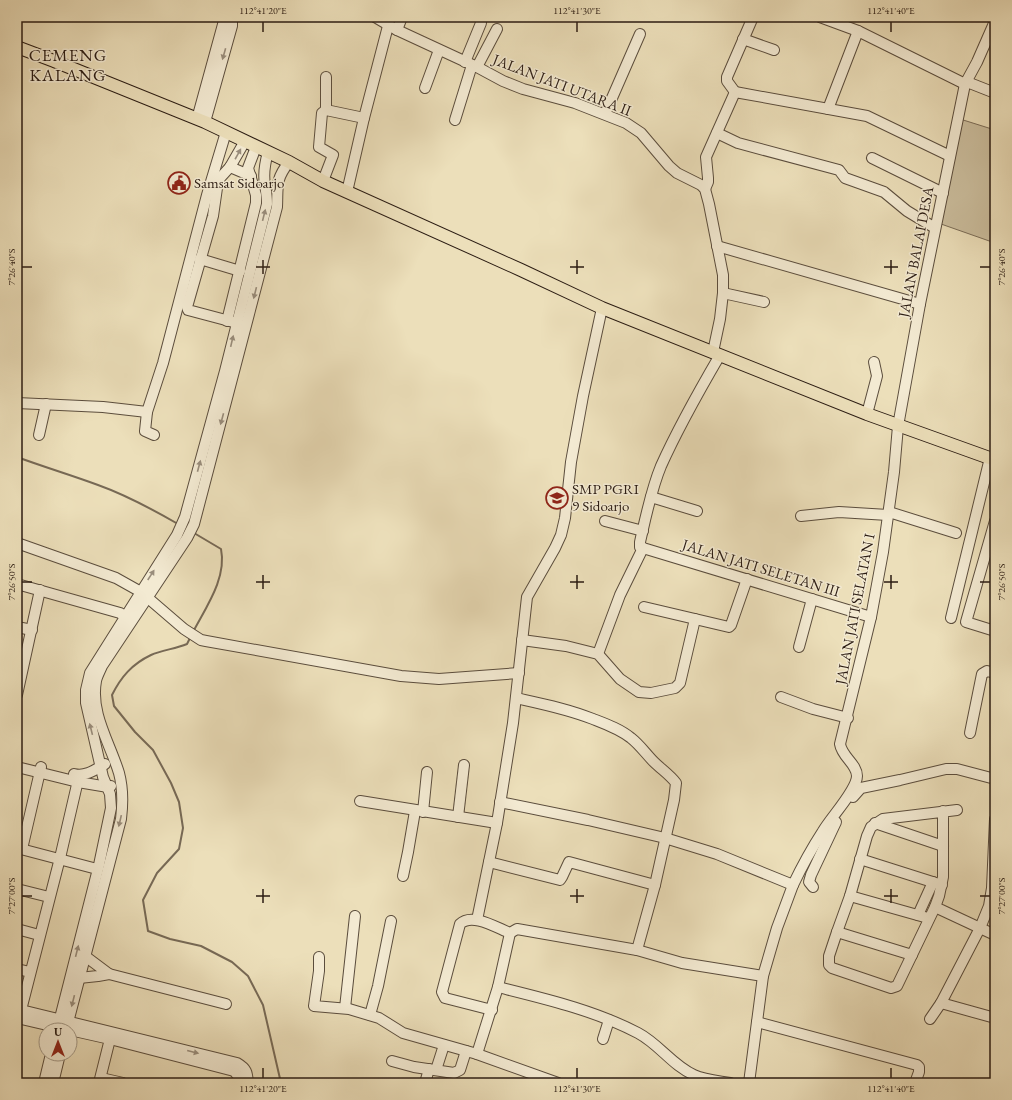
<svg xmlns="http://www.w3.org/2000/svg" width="1012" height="1100" font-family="'EB Garamond',serif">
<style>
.green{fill:#cbbe9e;stroke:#7b6d58}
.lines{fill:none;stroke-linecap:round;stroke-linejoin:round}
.stream{stroke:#776955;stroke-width:2}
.minor-casing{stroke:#5b4d3d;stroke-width:12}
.major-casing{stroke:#2b1c13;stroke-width:14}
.minor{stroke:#f3ead2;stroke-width:10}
.major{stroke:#ecdfba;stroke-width:12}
.oneway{fill:#998d7c}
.ticks{fill:none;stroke:#2b1c13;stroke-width:1.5}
.labels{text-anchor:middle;stroke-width:3;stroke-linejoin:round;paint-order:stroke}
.street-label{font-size:15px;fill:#2b1c13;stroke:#f3ead2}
.poi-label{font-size:15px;fill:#2b1c13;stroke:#f3ead2;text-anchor:start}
.quarter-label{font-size:17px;letter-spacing:1px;fill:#2b1c13;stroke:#f3ead2}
.neatline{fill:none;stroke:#2b1c13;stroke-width:1.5}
.ticks-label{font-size:10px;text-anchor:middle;fill:#2b1c13}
</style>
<rect width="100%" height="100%" fill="#ecdfba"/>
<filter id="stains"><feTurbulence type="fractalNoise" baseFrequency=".005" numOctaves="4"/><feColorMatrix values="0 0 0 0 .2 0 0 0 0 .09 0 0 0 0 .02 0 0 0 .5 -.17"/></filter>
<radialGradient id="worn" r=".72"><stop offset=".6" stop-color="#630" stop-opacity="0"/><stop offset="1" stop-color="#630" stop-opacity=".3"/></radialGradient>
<!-- green -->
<polygon class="green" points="960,119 995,130 995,243 941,224"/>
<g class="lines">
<!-- stream -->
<g class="stream">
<path d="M 17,457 C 44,467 71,475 98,485 C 126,495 152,509 178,524"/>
<path d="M 193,632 C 206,607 227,578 221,549 L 194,533"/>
<path d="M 190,638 L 187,644 C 175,649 162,650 151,655 C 132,664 121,677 112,695 L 114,706 L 135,732 L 153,750 L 171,783 L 179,802 L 183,828 L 179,849 L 157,873 L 143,900 L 148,931 L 170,939 L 201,946 L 232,962 L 248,976 L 263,1005 L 281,1083"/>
</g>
<!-- minor casing -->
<g class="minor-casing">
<g id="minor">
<polyline points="375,17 397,30 477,67 503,81 523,89 575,103 626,123 641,133 669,166 677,173 701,185 705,189 709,204 723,275 723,293 720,319 713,352"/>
<polyline points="820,17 858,31 965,84"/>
<polyline points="397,30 402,17"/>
<polyline points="743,39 774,50"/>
<polyline points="465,62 481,23"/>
<polyline points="477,67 497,29"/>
<polyline points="967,82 995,93"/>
<polyline points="425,88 439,50"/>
<polyline points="735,92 727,81 727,77 753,17"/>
<polyline points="828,109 858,31"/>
<polyline points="326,110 326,77"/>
<polyline points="605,114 640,34"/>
<polyline points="197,119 225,17"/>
<polyline points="455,120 472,65"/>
<polyline points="205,122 232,26 232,20 230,17"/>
<polyline points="717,133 738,143 839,170 845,178 884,192 907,211 935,228"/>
<polyline points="872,158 943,193"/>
<polyline points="230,167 251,176"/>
<polyline points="323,181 333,155 319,147 322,113 326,110 364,118"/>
<polyline points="705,189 708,182 708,178 706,157 735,92 867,116 950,156"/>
<polyline points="347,192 364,118 388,26"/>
<polyline points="717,246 920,304"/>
<polyline points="200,259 240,271"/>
<polyline points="723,293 764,302"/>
<polyline points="227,321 256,203 256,195 248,168 256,147"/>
<polyline points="237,323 188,310 187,307 213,216 217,188 220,178 230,167 245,141"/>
<polyline points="17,403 103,407 147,412"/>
<polyline points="867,414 877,376 874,362"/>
<polyline points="39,435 46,404"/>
<polyline points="154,435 145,431 147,412 163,363 207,195 226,132"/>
<polyline points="995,464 995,475"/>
<polyline points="651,497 697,511"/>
<polyline points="889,512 956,533"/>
<polyline points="801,516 839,512 888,515"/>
<polyline points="605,521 643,531"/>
<polyline points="995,521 966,622 995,631"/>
<polyline points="17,543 116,578 141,592 184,629 201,640 206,641 401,676 439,679 519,673"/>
<polyline points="643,548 871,617"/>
<path d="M 643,548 L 640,547 L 640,542 C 646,516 651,490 661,466 C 678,428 699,391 720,355"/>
<polyline points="17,584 120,613 126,617"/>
<polyline points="644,607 729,627 731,625 747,579"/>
<polyline points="951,618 989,462"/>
<polyline points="17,627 32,630"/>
<polyline points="522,640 566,646 598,654 620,679 639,692 651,693 675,688 680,683 695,619"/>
<polyline points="799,647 812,599"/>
<polyline points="598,654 620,595 643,548"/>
<polyline points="17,695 40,590"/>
<polyline points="781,697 813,709 848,718"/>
<path d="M 516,698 C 543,704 568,709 593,719 C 606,724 620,729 631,738 C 640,745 646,754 654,762 C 661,769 670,775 676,783 L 674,800 L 655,885 L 637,950"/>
<polyline points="970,733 982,674 987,671 995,673"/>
<polyline points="17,767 78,782 108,787 111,786"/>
<path d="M 74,774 C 85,777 95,770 105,764"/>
<polyline points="853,797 861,788 900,780 946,769 957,769 995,779"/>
<polyline points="360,801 497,823"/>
<path d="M 500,802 L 588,820 L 665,838 L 717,854 L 793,885 C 802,866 812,848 823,831 C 831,817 857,790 857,776 C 857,764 842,757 840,744 L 871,617 L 883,552 L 894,472 L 898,426 L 920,304 L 965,84 L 977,62 L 995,21"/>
<polyline points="943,811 943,877 939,896 935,907 897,986 891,988 832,968 829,965 829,956 837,932 850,896 867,836 871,827 883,819 957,810"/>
<polyline points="423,812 427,772"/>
<polyline points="458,817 464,765"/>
<polyline points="995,819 992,888 989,906 980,928 941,1003 995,1018"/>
<polyline points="875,823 943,846"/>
<polyline points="17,848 97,869"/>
<polyline points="22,849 41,767"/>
<polyline points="860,859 942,885"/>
<polyline points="489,862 560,880 562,877 569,862 655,885"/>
<polyline points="403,876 408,852 415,811"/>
<polyline points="813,887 809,882 811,875 836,822"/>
<polyline points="17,889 49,897"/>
<polyline points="850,896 928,918"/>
<polyline points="935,907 995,935"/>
<polyline points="918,915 933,882"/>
<polyline points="477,920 497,823 513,723 527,597 555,548 561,535 565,518 571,462 583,396 602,308"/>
<polyline points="17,929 39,935"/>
<polyline points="837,932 912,955"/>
<polyline points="510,933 498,987 477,1054 558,1083"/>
<polyline points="319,957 319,971 314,1006 349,1009 379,1018 403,1033 477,1054"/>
<polyline points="17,969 30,972"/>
<polyline points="109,974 226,1004"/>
<polyline points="79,978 98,976 109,974 85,956"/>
<path d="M 498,987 C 546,999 594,1010 638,1033 C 659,1044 673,1066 694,1075 C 705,1080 719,1081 730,1083"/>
<polyline points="345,1008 355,916"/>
<path d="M 17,1009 L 237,1063 C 247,1069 247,1072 248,1083"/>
<polyline points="21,1010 60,858 79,776"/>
<path d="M 492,1010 L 445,998 L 442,992 L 460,924 C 472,912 497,928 510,933 L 517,929 L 637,950 L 682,963 L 763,976"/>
<polyline points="370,1015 378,986 391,921"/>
<polyline points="17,1018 64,1029"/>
<polyline points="930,1019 941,1003"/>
<polyline points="757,1022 917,1065 919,1067 919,1072 915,1083"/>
<path d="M 57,1030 L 99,865 L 111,808 L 110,794 L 103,777 L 86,703 L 86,690 L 90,673 L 177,535 L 185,517 L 225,371 L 267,204 C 267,197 266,191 265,184 C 263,174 265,163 268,152"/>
<path d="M 66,1030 L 121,819 C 123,803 123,788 119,773 C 110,743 90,713 96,681 C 97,676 100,671 102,666 L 187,538 L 194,524 L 277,207 C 278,186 275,180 289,162"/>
<polyline points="70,1030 110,1039 234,1071 240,1078 240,1083"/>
<polyline points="603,1039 609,1020"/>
<polyline points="392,1061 414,1067 454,1073 460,1070 466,1051"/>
<polyline points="436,1070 444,1045"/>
<polyline points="101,1078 123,1083"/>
<polyline points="44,1083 51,1054"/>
<polyline points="53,1083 60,1054"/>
<polyline points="99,1083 110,1039"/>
<polyline points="425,1083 429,1069"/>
<polyline points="749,1083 763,976 777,928 793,885"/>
</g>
</g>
<!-- major casing -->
<g class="major-casing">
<polyline id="major" points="17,47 54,61 205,122 289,162 323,181 521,270 602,308 867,414 995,460"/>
</g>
<!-- minor -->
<use href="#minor" class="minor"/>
<!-- major -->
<use href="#major" class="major"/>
</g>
<!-- one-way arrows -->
<defs><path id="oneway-solid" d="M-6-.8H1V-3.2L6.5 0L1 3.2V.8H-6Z"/></defs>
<g class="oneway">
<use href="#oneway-solid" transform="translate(224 54) rotate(106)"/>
<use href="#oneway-solid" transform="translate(238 154) rotate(-61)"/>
<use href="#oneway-solid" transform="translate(264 215) rotate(-76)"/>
<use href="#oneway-solid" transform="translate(255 293) rotate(104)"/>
<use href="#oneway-solid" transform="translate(232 341) rotate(-77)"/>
<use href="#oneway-solid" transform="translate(222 419) rotate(105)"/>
<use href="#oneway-solid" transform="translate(199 466) rotate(-75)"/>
<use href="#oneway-solid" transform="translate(151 575) rotate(-57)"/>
<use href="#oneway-solid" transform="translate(91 729) rotate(-104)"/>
<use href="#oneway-solid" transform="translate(120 821) rotate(103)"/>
<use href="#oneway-solid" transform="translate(77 951) rotate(-76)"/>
<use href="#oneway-solid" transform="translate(73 1001) rotate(104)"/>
<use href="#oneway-solid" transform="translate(193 1052) rotate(14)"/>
</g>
<!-- ticks -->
<path class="ticks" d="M 263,22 L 263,32M 577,22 L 577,32M 891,22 L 891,32M 263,260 L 263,274M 577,260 L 577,274M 891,260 L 891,274M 22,267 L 32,267M 256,267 L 270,267M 570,267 L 584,267M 884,267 L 898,267M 980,267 L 990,267M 263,575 L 263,589M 577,575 L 577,589M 891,575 L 891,589M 22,582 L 32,582M 256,582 L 270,582M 570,582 L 584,582M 884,582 L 898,582M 980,582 L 990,582M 263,889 L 263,903M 577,889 L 577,903M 891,889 L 891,903M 22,896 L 32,896M 256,896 L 270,896M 570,896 L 584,896M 884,896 L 898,896M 980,896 L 990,896M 263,1068 L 263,1078M 577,1068 L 577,1078M 891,1068 L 891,1078"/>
<!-- icons -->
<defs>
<g id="civic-ring" transform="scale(1.15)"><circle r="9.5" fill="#f3ead2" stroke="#8f2418" stroke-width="1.5"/><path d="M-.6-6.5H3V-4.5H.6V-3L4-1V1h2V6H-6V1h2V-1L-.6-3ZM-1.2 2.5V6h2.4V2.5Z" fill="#8f2418"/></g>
<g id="school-ring" transform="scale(1.15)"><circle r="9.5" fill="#f3ead2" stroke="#8f2418" stroke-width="1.5"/><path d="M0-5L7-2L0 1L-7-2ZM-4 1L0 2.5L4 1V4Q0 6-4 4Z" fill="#8f2418"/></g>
</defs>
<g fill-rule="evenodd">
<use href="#civic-ring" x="179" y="183"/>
<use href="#school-ring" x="557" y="498"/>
</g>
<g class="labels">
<!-- street labels -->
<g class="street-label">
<text transform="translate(562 85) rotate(21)" y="5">JALAN JATI UTARA II</text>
<text transform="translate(916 252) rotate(-79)" y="5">JALAN BALAI DESA</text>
<text transform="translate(761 568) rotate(17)" y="5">JALAN JATI SELETAN III</text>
<text transform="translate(855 609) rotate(-79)" y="5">JALAN JATI SELATAN I</text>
</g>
<!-- poi labels -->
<g class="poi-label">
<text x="194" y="188">Samsat Sidoarjo</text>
<text x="572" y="494">SMP PGRI<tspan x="572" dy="17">9 Sidoarjo</tspan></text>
</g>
<!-- quarter labels -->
<g class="quarter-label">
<text x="68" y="61">CEMENG<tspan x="68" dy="20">KALANG</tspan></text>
</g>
</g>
<!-- margin -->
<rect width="1012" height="1100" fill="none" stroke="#ecdfba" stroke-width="44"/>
<!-- north arrow -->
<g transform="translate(58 1042)"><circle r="19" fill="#f3ead2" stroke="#a39886"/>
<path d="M0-3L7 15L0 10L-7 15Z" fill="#8f2418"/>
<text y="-6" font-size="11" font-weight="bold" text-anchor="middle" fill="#2b1c13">U</text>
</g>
<rect x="22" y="22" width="968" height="1056" class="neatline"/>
<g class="ticks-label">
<text x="263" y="14">112°41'20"E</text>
<text x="577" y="14">112°41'30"E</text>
<text x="891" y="14">112°41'40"E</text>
<text transform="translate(11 267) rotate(-90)" y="4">7°26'40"S</text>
<text transform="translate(1001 267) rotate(-90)" y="4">7°26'40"S</text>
<text transform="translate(11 582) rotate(-90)" y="4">7°26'50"S</text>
<text transform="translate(1001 582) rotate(-90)" y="4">7°26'50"S</text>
<text transform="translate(11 896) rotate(-90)" y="4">7°27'00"S</text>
<text transform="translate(1001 896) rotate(-90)" y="4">7°27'00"S</text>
<text x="263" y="1092">112°41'20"E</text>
<text x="577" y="1092">112°41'30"E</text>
<text x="891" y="1092">112°41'40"E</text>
</g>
<rect width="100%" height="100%" filter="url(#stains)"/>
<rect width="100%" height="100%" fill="url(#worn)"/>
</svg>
